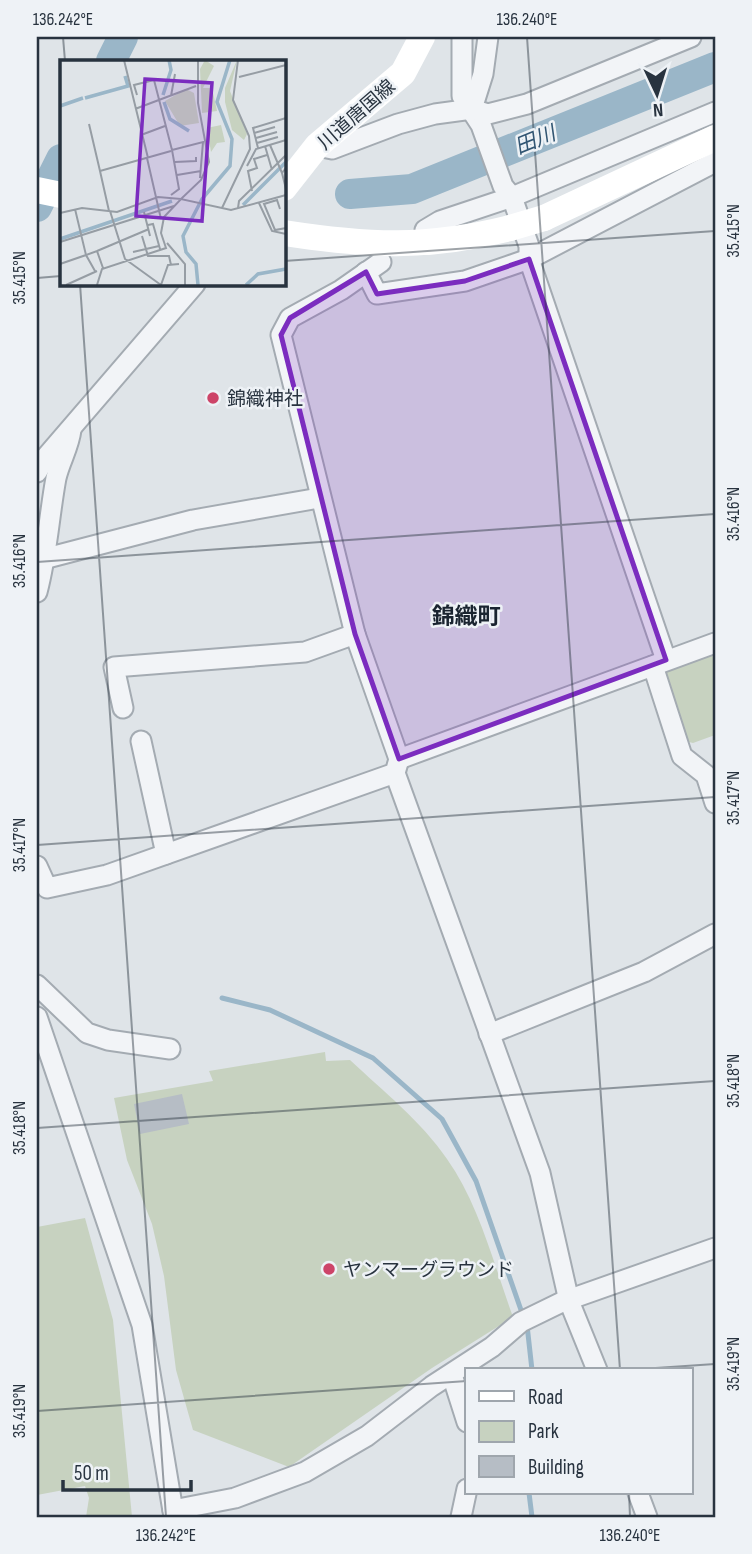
<svg xmlns="http://www.w3.org/2000/svg" width="752" height="1554" font-family="'Sofia Sans Condensed','Noto Sans JP',sans-serif">
<style>
.green{fill:#c7d2c0}
.lines{fill:none;stroke-linecap:round;stroke-linejoin:round}
.stream{stroke:#9ab6c8;stroke-width:5}
.river{stroke:#9ab6c8;stroke-width:30}
.building{fill:#b6bdc5}
.street-casing{stroke:#a4abb2;stroke-width:23}
.street{stroke:#f2f4f7;stroke-width:19}
.secondary{stroke:#fff;stroke-width:26}
.secondary-bridge{stroke:#fff;stroke-width:26}
.marked{fill:#7b2cbf;fill-opacity:0.2;stroke:#7b2cbf;stroke-width:5;stroke-linejoin:round}
.ticks{fill:none;stroke:#28333f;stroke-width:2;stroke-opacity:0.45}
.poi-dot{fill:#cd4468;stroke:#eef2f6;stroke-width:2.5}
.labels{text-anchor:middle;stroke-width:5;stroke-linejoin:round;paint-order:stroke}
.street-label{font-size:19px;fill:#28333f;stroke:#eef2f6}
.poi-label{font-size:19px;fill:#28333f;stroke:#eef2f6;text-anchor:start}
.water-label{font-size:21px;font-style:italic;fill:#325673;stroke:#eef2f6}
.quarter-label{font-size:23px;font-weight:bold;fill:#1a2430;stroke:#eef2f6}
.inset-river{fill:none;stroke:#9ab6c8;stroke-width:3.5}
.inset-road{fill:none;stroke:#969da4;stroke-width:2}
.view{fill:#7b2cbf;fill-opacity:0.15;stroke:#7b2cbf;stroke-width:3.5}
.inset-edge{fill:none;stroke:#28333f;stroke-width:3.5}
.neatline{fill:none;stroke:#28333f;stroke-width:2.5}
.ticks-label{font-size:18px;text-anchor:middle;fill:#28333f}
</style>
<rect width="100%" height="100%" fill="#dfe4e8"/>
<!-- green -->
<g class="green">
<polygon points="715,651 715,735 693,743 685,741 663,668"/>
<path d="M 325,1052 L 326,1061 L 350,1060 C 383,1091 421,1121 447,1159 C 479,1204 494,1265 513,1317 L 432,1368 L 289,1467 L 193,1430 L 176,1370 L 164,1276 L 152,1224 L 127,1160 L 114,1098 L 213,1081 L 209,1071 Z"/>
<polygon points="85,1218 113,1320 132,1517 86,1517 89,1498 85,1486 37,1495 37,1227"/>
</g>
<g class="lines">
<!-- stream -->
<g class="stream">
<polyline points="222,998 270,1010 373,1058 442,1119 476,1181 521,1310"/>
<polyline points="527,1325 532,1370"/>
<polyline points="529,1493 532,1517"/>
</g>
<!-- river -->
<g class="river">
<polyline points="111,61 123,37"/>
<polyline points="350,194 412,189 715,67"/>
<polyline points="37,207 61,159"/>
</g>
</g>
<!-- building -->
<polygon class="building" points="182,1094 189,1124 140,1134 134,1104"/>
<g class="lines">
<!-- street casing -->
<g class="street-casing">
<g id="street">
<polyline points="462,37 462,96 481,125 503,186 512,197 529,246 529,259 666,660"/>
<polyline points="472,109 483,74 488,37"/>
<polyline points="317,146 332,149 398,124 435,114 472,109 488,114 527,104 691,37"/>
<polyline points="425,230 440,221 512,197 715,112"/>
<polyline points="366,272 377,294 465,281 529,259 715,162"/>
<polyline points="37,472 46,457 195,284"/>
<polyline points="47,558 193,520 319,498"/>
<path d="M 37,592 C 47,555 49,516 56,478 C 60,461 69,447 71,430"/>
<polyline points="653,666 682,756 706,775 715,803"/>
<polyline points="123,708 114,667 305,652 355,634"/>
<polyline points="141,741 166,854"/>
<polyline points="399,759 715,643"/>
<polyline points="395,773 540,1173 569,1301 597,1370"/>
<polyline points="37,866 47,888 107,875 395,773 399,759 355,634 281,335 290,318 341,290 381,262"/>
<polyline points="37,985 87,1033 108,1040 170,1049"/>
<polyline points="37,1017 142,1325 174,1517"/>
<polyline points="489,1034 644,972 715,934"/>
<polyline points="452,1375 467,1422"/>
<polyline points="638,1493 647,1517"/>
<polyline points="173,1510 235,1498 305,1472 367,1436 432,1386 492,1347 521,1322 562,1302 715,1248"/>
<polyline points="461,1517 467,1489"/>
</g>
</g>
<!-- street -->
<use href="#street" class="street"/>
<!-- secondary -->
<g class="secondary">
<polyline points="284,188 317,146 403,73 422,37"/>
<polyline points="37,190 61,195"/>
<polyline points="544,218 715,138"/>
<path d="M 284,233 C 369,246 425,249 510,228"/>
</g>
<!-- secondary-bridge -->
<polyline class="secondary-bridge" points="510,228 544,218"/>
</g>
<!-- marked area -->
<path class="marked" d="M 529,259 L 666,660 L 399,759 L 355,634 L 281,335 L 290,318 L 366,272 L 377,294 L 465,281 Z"/>
<!-- ticks -->
<path class="ticks" d="M 63,37 L 65,61M 527,37 L 620,1370M 284,261 L 715,231M 37,278 L 61,276M 80,284 L 166,1517M 37,562 L 715,514M 37,845 L 715,797M 37,1128 L 715,1081M 626,1370 L 715,1364M 37,1411 L 467,1381M 629,1493 L 630,1517"/>
<!-- markers -->
<g class="poi-dot">
<circle cx="213" cy="398" r="7"/>
<circle cx="329" cy="1269" r="7"/>
</g>
<g class="labels">
<!-- street labels -->
<g class="street-label">
<text transform="translate(356 114) rotate(-41)" y="7">川道唐国線</text>
</g>
<!-- poi labels -->
<g class="poi-label">
<text x="227" y="405">錦織神社</text>
<text x="343" y="1276">ヤンマーグラウンド</text>
</g>
<!-- water labels -->
<g class="water-label">
<text transform="translate(535 140) rotate(-22)" y="7">田川</text>
</g>
<!-- quarter labels -->
<g class="quarter-label">
<text x="466" y="624">錦織町</text>
</g>
</g>
<!-- overview -->
<g transform="translate(60 60)">
<rect width="226" height="226" fill="#dfe4e8"/>
<path d="M 145,0 L 154,6 L 143,28 L 152,28 L 157,51 L 142,53 L 140,9 ZM 177,0 L 170,31 L 187,74 L 184,80 L 172,70 L 165,42 L 165,28 ZM 126,29 L 134,33 L 139,63 L 120,66 L 105,41 ZM 161,65 L 165,82 L 157,83 L 151,92 L 147,68 Z" fill="#c7d2c0"/>
<path class="inset-river" d="M 103,35 L 111,10 L 109,0M 25,38 L 68,26 L 65,16M 104,42 L 110,59 L 129,71M 0,46 L 23,38M 183,145 L 226,102M 0,179 L 112,141M 138,225 L 136,204 L 126,192 L 123,176 L 142,139 L 170,106 L 172,79 L 157,42 L 170,0M 186,225 L 198,214 L 226,209"/>
<path class="inset-road" d="M 64,0 L 88,98M 179,17 L 226,5M 77,35 L 74,25 L 94,20 L 112,90M 111,36 L 115,14M 75,49 L 136,26M 29,64 L 40,111 L 111,91M 194,73 L 215,67M 81,75 L 105,66M 196,78 L 217,72M 197,83 L 218,77M 210,85 L 222,113M 205,86 L 212,110M 198,88 L 193,68 L 226,58M 87,98 L 101,159M 115,102 L 136,101 L 136,97M 187,106 L 196,89 L 226,80M 226,108 L 222,113 L 226,129M 40,111 L 49,151M 117,115 L 141,111M 192,131 L 188,111 L 197,108 L 194,99 L 207,95M 111,135 L 119,129 L 112,90 L 143,82 L 140,118M 199,143 L 212,171 L 226,174M 162,148 L 190,89 L 189,76 L 173,40 L 178,0M 178,148 L 179,141 L 226,95M 220,149 L 217,140 L 204,144 L 215,170 L 226,168M 50,151 L 65,199 L 101,225M 84,152 L 90,176M 0,153 L 22,148 L 57,152 L 98,137 L 121,139 L 141,120 L 149,102 L 138,43 L 138,0M 88,165 L 93,164 L 100,189M 82,176 L 88,196 L 109,196 L 111,205M 0,182 L 114,146M 107,183 L 125,204 L 125,225M 37,191 L 89,169M 73,192 L 99,186M 0,204 L 26,195 L 15,149M 35,211 L 26,195 L 37,191 L 43,208M 6,225 L 37,211M 37,225 L 42,209 L 106,188 L 101,173 L 104,157 L 121,139 L 171,150 L 226,135M 101,225 L 108,205 L 119,204"/>
<path class="view" d="M 85,19 L 152,23 L 142,161 L 76,156 Z"/>
<rect width="226" height="226" class="inset-edge"/>
</g>
<!-- border -->
<rect width="752" height="1554" fill="none" stroke="#eef2f6" stroke-width="77"/>
<!-- legend -->
<rect x="465" y="1368" width="228" height="126" fill="#eef2f6" stroke="#9fa6ad" stroke-width="2"/>
<rect x="479" y="1391" width="35" height="10" fill="#ffffff" stroke="#9fa6ad" stroke-width="2"/>
<text x="528" y="1404" font-size="21" fill="#28333f">Road</text>
<rect x="479" y="1421" width="35" height="21" fill="#c7d2c0" stroke="#9fa6ad" stroke-width="2"/>
<text x="528" y="1438" font-size="21" fill="#28333f">Park</text>
<rect x="479" y="1456" width="35" height="21" fill="#b6bdc5" stroke="#9fa6ad" stroke-width="2"/>
<text x="528" y="1474" font-size="21" fill="#28333f">Building</text>
<!-- north arrow -->
<g transform="translate(657 94) rotate(176)" stroke="#eef2f6" stroke-width="5" paint-order="stroke">
<path d="M0-5L12 26L0 18L-12 26Z" fill="#28333f"/>
<text y="-10" font-size="19" font-weight="bold" text-anchor="middle" fill="#28333f">N</text>
</g>
<!-- scale -->
<path d="M63 1480v10h128v-10" fill="none" stroke="#28333f" stroke-width="3.5"/>
<text x="74" y="1480" font-size="21" fill="#28333f" stroke="#eef2f6" stroke-width="5" paint-order="stroke">50 m</text>
<rect x="38" y="38" width="676" height="1478" class="neatline"/>
<g class="ticks-label">
<text x="63" y="25">136.242°E</text>
<text x="527" y="25">136.240°E</text>
<text transform="translate(733 231) rotate(-90)" y="6">35.415°N</text>
<text transform="translate(19 278) rotate(-90)" y="6">35.415°N</text>
<text transform="translate(733 514) rotate(-90)" y="6">35.416°N</text>
<text transform="translate(19 561) rotate(-90)" y="6">35.416°N</text>
<text transform="translate(733 798) rotate(-90)" y="6">35.417°N</text>
<text transform="translate(19 845) rotate(-90)" y="6">35.417°N</text>
<text transform="translate(733 1081) rotate(-90)" y="6">35.418°N</text>
<text transform="translate(19 1128) rotate(-90)" y="6">35.418°N</text>
<text transform="translate(733 1364) rotate(-90)" y="6">35.419°N</text>
<text transform="translate(19 1411) rotate(-90)" y="6">35.419°N</text>
<text x="166" y="1541">136.242°E</text>
<text x="630" y="1541">136.240°E</text>
</g>
</svg>
